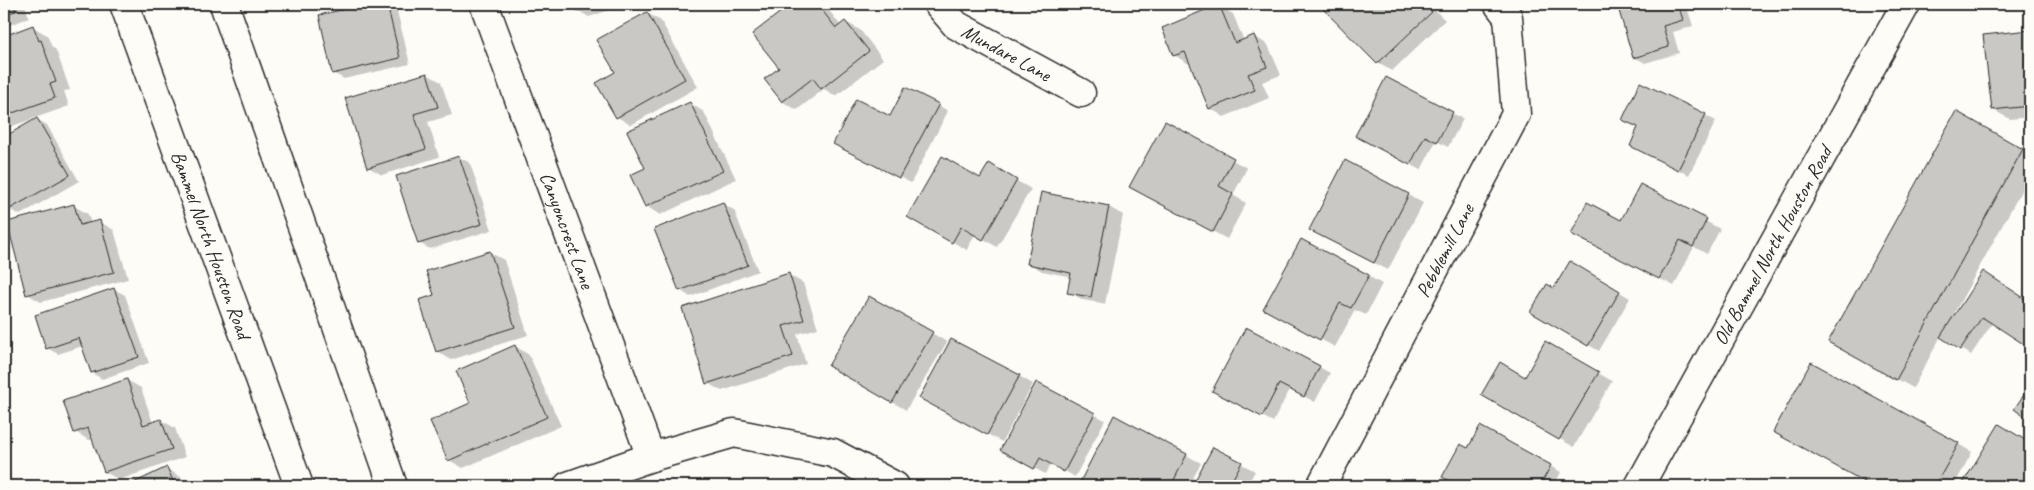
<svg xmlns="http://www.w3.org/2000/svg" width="2034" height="490" font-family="Caveat,sans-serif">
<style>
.shadow{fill:#0003}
.building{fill:#c9c8c4;stroke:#2b2b2b}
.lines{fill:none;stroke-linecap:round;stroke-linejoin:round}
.minor-casing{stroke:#2b2b2b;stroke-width:31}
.tertiary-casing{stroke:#2b2b2b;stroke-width:31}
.primary-casing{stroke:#2b2b2b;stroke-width:31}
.minor{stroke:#fdfcf7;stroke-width:28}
.tertiary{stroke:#fdfcf7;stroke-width:28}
.primary{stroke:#fdfcf7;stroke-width:28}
.labels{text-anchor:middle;stroke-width:4;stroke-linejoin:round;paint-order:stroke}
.street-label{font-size:20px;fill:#2b2b2b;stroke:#fdfcf7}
</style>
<rect width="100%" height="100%" fill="#fdfcf7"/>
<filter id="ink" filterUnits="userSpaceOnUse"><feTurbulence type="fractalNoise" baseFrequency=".02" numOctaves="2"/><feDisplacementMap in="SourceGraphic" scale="10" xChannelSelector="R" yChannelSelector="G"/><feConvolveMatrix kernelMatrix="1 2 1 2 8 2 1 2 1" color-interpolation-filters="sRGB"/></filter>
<g filter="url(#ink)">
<!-- shadow -->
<g class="shadow">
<polygon points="4,4 25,4 29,18 4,27"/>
<polygon points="372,4 391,4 396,7 410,64 344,79 333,73 320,16"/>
<polygon points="576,4 627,4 589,17 579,11"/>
<polygon points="793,4 824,4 841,26 846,22 860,30 883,59 836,96 824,89 797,110 783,102 766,80 780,68 754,35"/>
<polygon points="1330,4 1429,4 1445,20 1392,71 1378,63 1325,9"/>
<polygon points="1618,4 1688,4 1686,4 1693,26 1673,32 1679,53 1645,63 1634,57"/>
<polygon points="1219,6 1233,14 1244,41 1254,36 1268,45 1281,75 1262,82 1269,98 1224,117 1210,108 1191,63 1189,64 1174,55"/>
<polygon points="647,13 661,21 698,87 631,125 617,117"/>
<polygon points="33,27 47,35 52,47 56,50 70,90 64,91 69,106 4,129 4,37"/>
<polygon points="2030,31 2030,117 2010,119 1993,110 1985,36"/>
<polygon points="427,74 441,82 452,115 428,122 439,157 382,175 368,167"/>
<polygon points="1386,79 1463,119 1448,147 1436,141 1421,170 1367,141"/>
<polygon points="690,103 704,112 736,179 660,215 646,206 647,169"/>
<polygon points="938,105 948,111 911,183 845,149"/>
<polygon points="1956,113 2030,154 2030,175 1952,317 1954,318 1994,279 2030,302 2030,346 1993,322 1971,355 1941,336 1913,388 1846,351"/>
<polygon points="1705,115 1716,121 1689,175 1642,152"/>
<polygon points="37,119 47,125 79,181 20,215 9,209 4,200 4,138"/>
<polygon points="1165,123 1247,168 1233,195 1246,203 1227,239 1145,195"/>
<polygon points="459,157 470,163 492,230 430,249 419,243"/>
<polygon points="1345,162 1423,203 1388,270 1325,238"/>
<polygon points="989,165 1031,189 997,247 975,234 967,250 909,217 981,180"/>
<polygon points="1640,186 1720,229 1707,254 1694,247 1674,286 1587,241 1622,222"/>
<polygon points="1042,194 1109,207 1123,215 1105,304 1083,300 1069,292 1072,277 1042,271 1028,263"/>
<polygon points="723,204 734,210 758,271 690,297 680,290"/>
<polygon points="74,206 88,214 91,224 100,222 114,230 128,279 41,302 27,294"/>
<polygon points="489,252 504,260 528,335 451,360 437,351 436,296"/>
<polygon points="1570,263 1630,298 1599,351 1532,312 1554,289"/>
<polygon points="789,275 803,283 818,328 797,334 806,364 722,391 707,383"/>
<polygon points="1368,276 1382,284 1366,315 1355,310 1335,347 1278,317"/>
<polygon points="114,289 125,295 149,363 102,379 92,373 83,346 58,354 47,348"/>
<polygon points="870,297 947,342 906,410 830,366"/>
<polygon points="1546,343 1612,381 1574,447 1483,395 1525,378"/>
<polygon points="515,346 529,355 561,426 463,468 449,460 472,404"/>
<polygon points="1319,367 1330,373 1315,402 1290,389 1273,422 1225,396"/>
<polygon points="1019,376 1033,384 1002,442 935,406"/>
<polygon points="127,380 141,388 153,423 161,420 175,428 185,457 119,480 105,472 94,439 89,440 75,432"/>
<polygon points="1037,384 1105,420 1075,477 1051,463 1045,474 1012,456"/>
<polygon points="1115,417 1201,463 1189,486 1079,485"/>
<polygon points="2000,426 2030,444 2030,486 1963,486"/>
<polygon points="1480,428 1561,472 1554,486 1461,486 1444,477 1468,450"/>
<polygon points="1789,439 1958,444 1972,452 1954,486 1874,486"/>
<polygon points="1213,449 1255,471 1247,486 1193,486"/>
<polygon points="167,469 181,477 185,486 130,486"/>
</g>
<!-- building -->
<g class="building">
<polygon points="4,4 14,4 16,11 4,14"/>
<polygon points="367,4 387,4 400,58 332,74 319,15"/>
<polygon points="575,4 600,4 577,11"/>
<polygon points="791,4 817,4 836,28 845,21 869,51 821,89 813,78 782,102 764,79 779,68 752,34"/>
<polygon points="1219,4 1235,43 1254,35 1267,67 1248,74 1255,90 1209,109 1185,52 1173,56 1162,28"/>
<polygon points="1328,4 1424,4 1432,12 1377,64 1323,9"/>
<polygon points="1617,4 1678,4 1683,20 1663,26 1669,47 1633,58"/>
<polygon points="647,12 685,79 616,118 596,83 615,72 596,40"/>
<polygon points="33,25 39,41 41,40 56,82 50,84 55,98 4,116 4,36"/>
<polygon points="2030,30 2030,106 1992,110 1983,35"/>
<polygon points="427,73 438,107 414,114 426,149 367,168 345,98"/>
<polygon points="1386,77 1453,112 1437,142 1425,136 1410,165 1355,136"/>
<polygon points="1640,82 1706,114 1678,170 1630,146 1638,127 1622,120"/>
<polygon points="905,87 939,104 899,178 833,144 856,99 890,116"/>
<polygon points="690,102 723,171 645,207 630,175 645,168 627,131"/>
<polygon points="1956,111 2023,149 1896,380 1828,342"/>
<polygon points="37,118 70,175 8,210 4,203 4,137"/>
<polygon points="1165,121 1234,158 1219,186 1233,194 1213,232 1129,187"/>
<polygon points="459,156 482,224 418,244 396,176"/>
<polygon points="942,156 980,178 989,163 1017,180 983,240 961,227 952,243 907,217"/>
<polygon points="1345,160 1409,194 1374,263 1309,230"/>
<polygon points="1640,184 1707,219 1693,247 1680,240 1659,279 1571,234 1587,202 1621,220"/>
<polygon points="1041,192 1109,206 1091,297 1067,293 1071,273 1027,264"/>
<polygon points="723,202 748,265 679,291 654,229"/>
<polygon points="74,204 80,225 100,220 114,272 26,295 7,222"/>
<polygon points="1301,239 1369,275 1351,308 1340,303 1320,340 1263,309"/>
<polygon points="490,251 515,327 436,352 419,300 434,295 426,271"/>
<polygon points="1570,261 1620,291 1588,346 1530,312 1547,284 1554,288"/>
<polygon points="1983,271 2030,302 2030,344 2028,347 1982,317 1960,350 1940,337"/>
<polygon points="789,273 804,320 783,326 793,356 706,384 682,308"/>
<polygon points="114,288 139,357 91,373 79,338 46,349 35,315"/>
<polygon points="869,296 933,332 892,403 828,366"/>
<polygon points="1246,327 1320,366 1304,397 1279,384 1262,417 1212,391"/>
<polygon points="951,339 1020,375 987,435 919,398"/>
<polygon points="1545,341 1599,372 1559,440 1481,395 1500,362 1525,377"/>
<polygon points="515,345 547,417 448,461 430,421 470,403 456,371"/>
<polygon points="1811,362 1959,443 1935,486 1872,486 1773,432"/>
<polygon points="127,379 143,425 161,419 172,449 104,472 88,428 74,433 63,401"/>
<polygon points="1036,382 1095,413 1064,472 1040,458 1034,469 1000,450"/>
<polygon points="2030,386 2030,421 2014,409"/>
<polygon points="1114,415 1187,454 1171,486 1078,486"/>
<polygon points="1999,424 2030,443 2030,486 1961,486"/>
<polygon points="1480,426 1551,465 1540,486 1459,486 1442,477 1460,444 1468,448"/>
<polygon points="1213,447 1242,462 1231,482 1240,486 1192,486"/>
<polygon points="167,467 175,486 127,486"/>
</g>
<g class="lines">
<!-- minor casing -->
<g class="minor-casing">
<g id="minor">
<path id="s1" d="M 484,4 L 651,457"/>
<path id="s2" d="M 938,4 L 956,25 L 1081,93"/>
<polyline points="568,486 651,457 734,433 833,453 895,486"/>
<path id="s3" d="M 1321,486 L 1516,114 L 1508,17 L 1498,4"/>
</g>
</g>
<!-- tertiary casing -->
<g class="tertiary-casing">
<g id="tertiary">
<path id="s4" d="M 1639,486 L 1906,4"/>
</g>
</g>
<!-- primary casing -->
<g class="primary-casing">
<g id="primary">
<path id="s5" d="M 124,4 L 299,486"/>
<polyline points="224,4 393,486"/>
</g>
</g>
<!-- minor -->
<use href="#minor" class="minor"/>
<!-- tertiary -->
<use href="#tertiary" class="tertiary"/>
<!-- primary -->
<use href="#primary" class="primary"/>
</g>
</g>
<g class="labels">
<!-- street labels -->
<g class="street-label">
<text dy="7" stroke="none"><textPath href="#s2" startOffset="85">Mundare Lane</textPath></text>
<text dy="7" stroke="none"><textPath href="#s1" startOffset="241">Canyoncrest Lane</textPath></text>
<text dy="7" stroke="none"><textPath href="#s5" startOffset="256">Bammel North Houston Road</textPath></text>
<text dy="7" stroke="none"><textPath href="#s4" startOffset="275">Old Bammel North Houston Road</textPath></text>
<text dy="7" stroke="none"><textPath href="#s3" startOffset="266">Pebblemill Lane</textPath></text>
</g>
</g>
<!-- margin -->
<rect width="2034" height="490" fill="none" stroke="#fdfcf7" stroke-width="20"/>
<rect x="10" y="10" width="2014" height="470" fill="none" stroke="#2b2b2b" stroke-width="2" filter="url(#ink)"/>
</svg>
